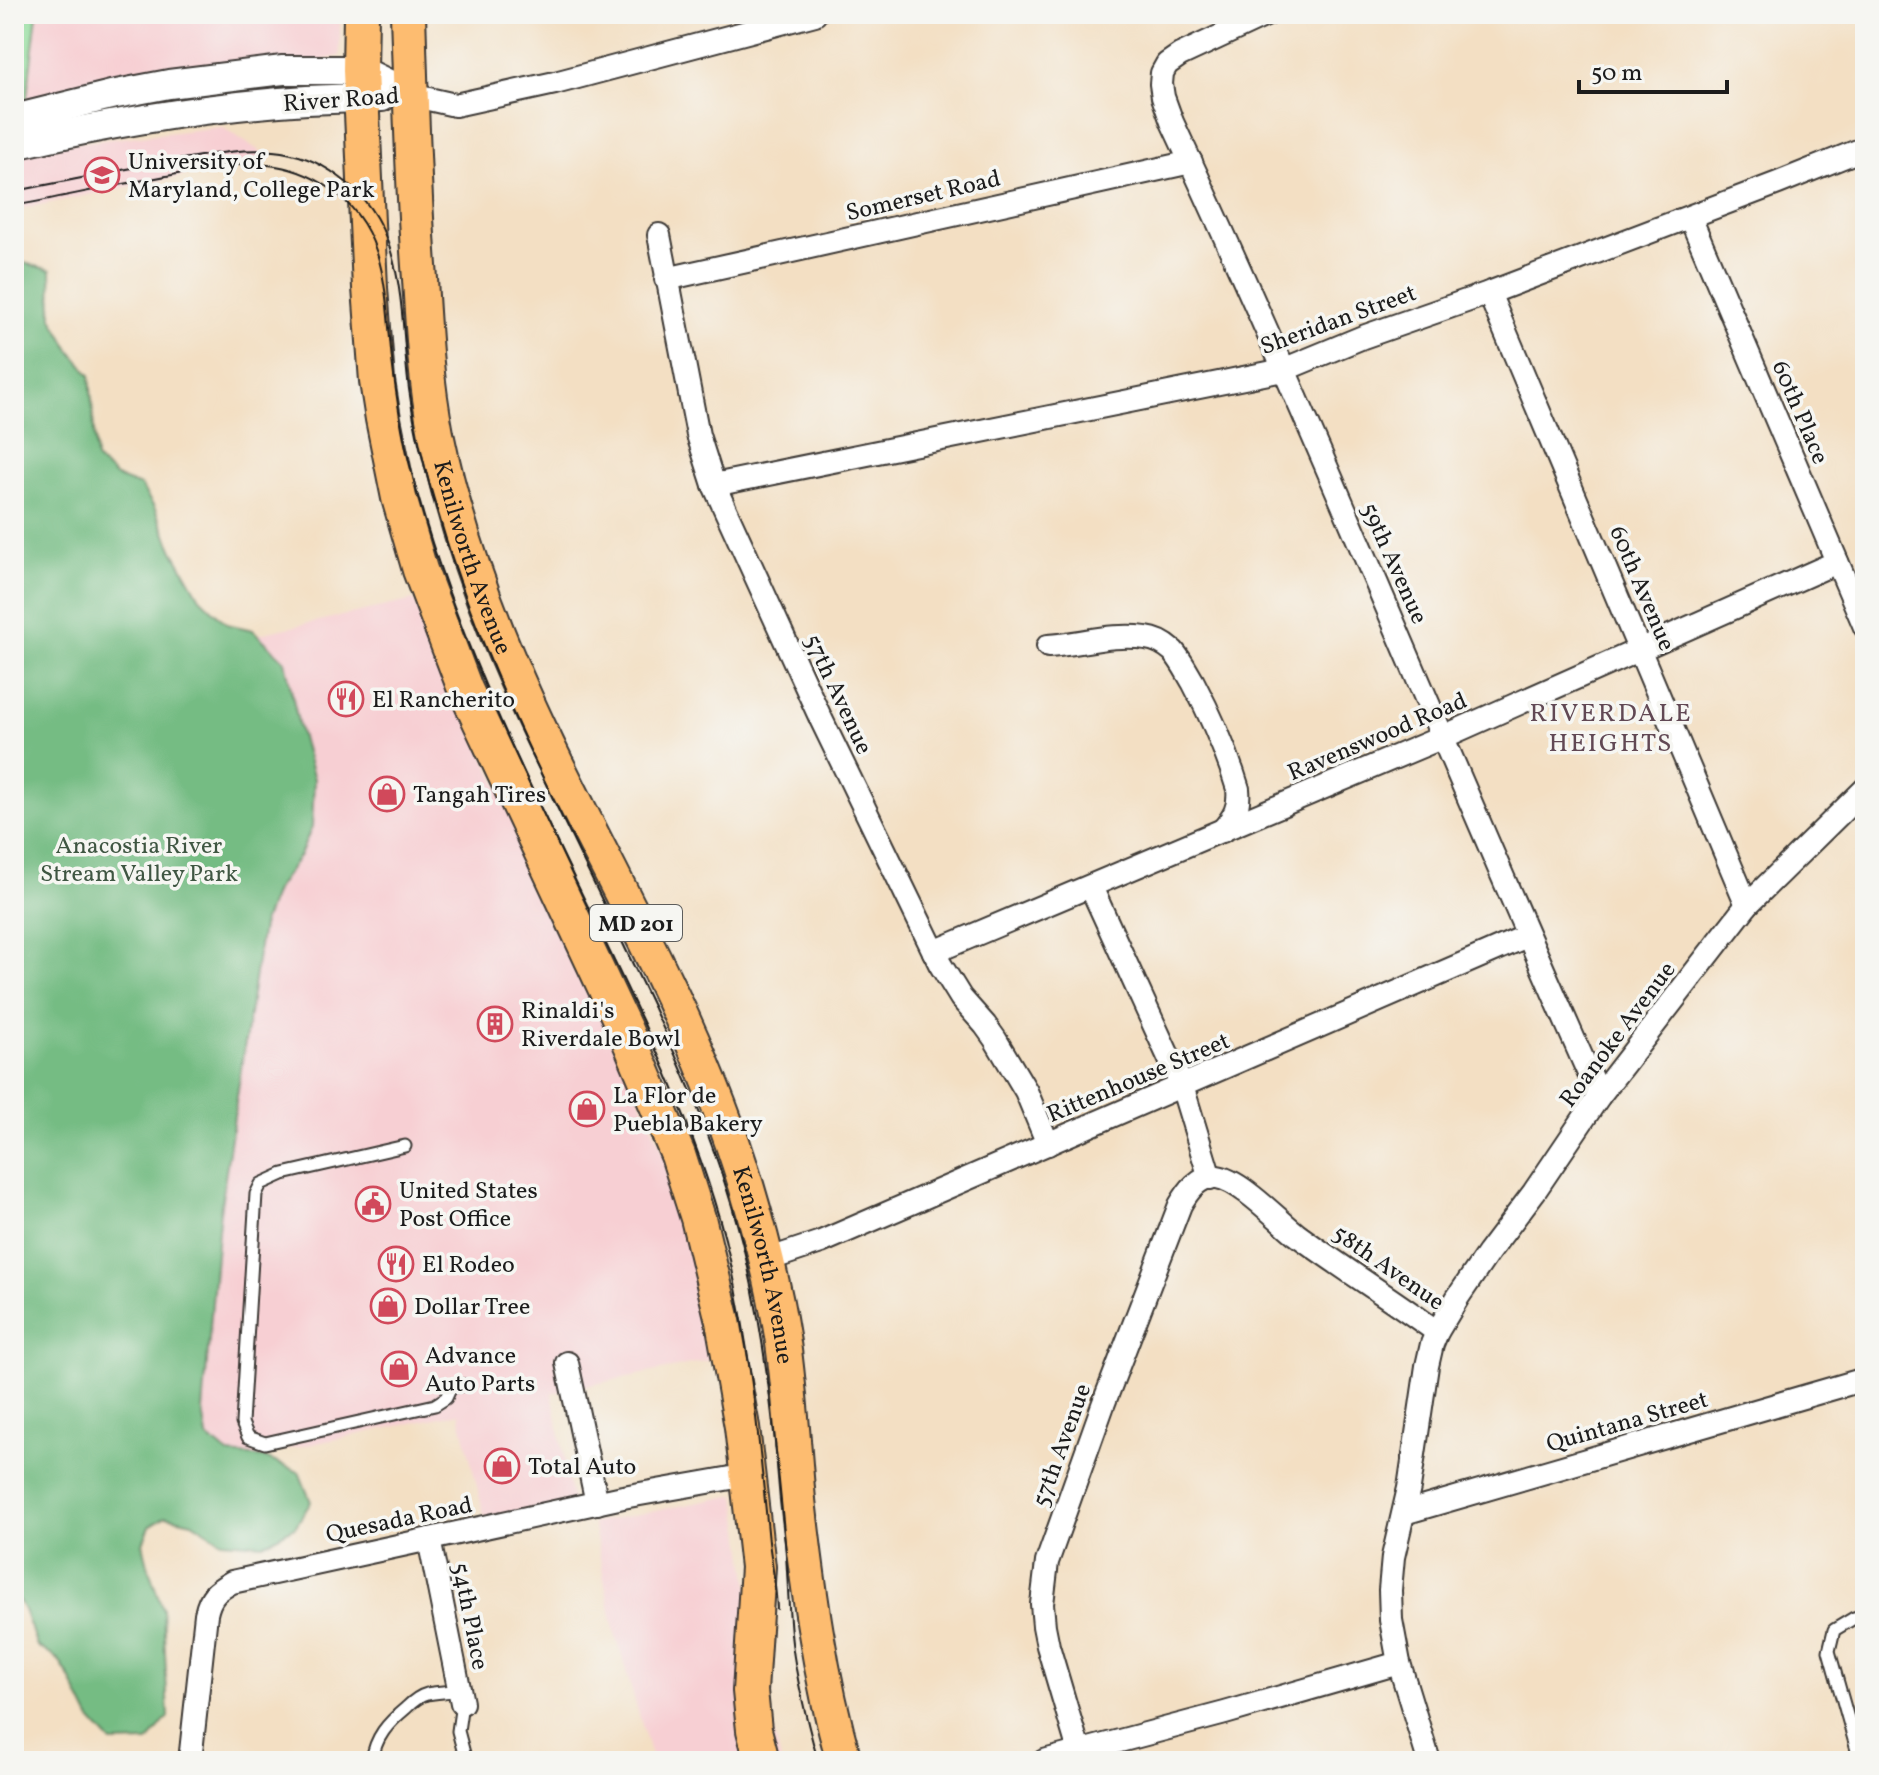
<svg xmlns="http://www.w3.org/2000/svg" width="1879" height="1775" font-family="Vollkorn,serif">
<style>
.built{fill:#f7cfd3}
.green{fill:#90dd9b;stroke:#567c5c;stroke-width:2}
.forest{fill:#74bc83;stroke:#486c50;stroke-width:2}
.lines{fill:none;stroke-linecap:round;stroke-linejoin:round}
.service-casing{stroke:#3c3935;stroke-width:15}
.minor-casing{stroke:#3c3935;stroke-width:26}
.tertiary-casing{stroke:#3c3935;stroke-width:32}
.primary-casing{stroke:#3c3935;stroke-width:38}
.service{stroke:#fff;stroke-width:11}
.minor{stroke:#fff;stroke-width:22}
.tertiary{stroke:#fff;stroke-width:28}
.primary{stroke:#fdbc6f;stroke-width:34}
.tram{stroke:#1c1c1c;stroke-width:2}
.labels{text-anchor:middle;stroke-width:7;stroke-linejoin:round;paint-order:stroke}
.shield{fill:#f6f6f2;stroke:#5d5d5c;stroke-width:2}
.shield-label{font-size:22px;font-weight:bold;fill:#1c1c1c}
.street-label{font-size:24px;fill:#1c1c1c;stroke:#f6f6f2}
.poi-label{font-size:24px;fill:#1c1c1c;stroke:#f6f6f2;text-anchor:start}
.park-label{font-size:24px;fill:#3f5642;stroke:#f6f6f2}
.neighbourhood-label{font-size:26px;letter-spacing:2px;fill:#614854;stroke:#f6f6f2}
</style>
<rect width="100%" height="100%" fill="#f6f6f2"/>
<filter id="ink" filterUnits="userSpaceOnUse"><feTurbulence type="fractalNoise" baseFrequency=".0125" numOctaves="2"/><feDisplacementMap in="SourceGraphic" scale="16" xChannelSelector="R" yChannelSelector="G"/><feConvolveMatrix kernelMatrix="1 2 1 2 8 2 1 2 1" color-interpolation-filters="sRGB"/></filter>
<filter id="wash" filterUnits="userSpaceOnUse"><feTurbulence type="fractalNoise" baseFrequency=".006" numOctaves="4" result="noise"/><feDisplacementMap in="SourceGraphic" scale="32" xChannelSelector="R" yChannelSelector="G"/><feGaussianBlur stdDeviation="1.8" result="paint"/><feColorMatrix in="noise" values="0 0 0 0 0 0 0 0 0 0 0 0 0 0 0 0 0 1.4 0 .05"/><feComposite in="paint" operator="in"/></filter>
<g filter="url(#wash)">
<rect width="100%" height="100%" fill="#f3dfc3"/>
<!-- built -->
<g class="built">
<polygon points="14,14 340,14 340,56 283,70 14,119"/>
<polygon points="222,127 271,158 14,210 14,189 19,149"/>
<polygon points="414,600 670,1166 719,1358 552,1393 573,1506 486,1523 459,1413 142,1480 123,664"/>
<polygon points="736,1495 765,1698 781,1761 696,1761 693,1749 652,1759 614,1630 593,1523"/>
</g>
<!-- green -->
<polygon class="green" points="14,14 37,14 14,203"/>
<!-- forest -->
<polygon class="forest" points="20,262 51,270 52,318 70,350 90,375 96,459 116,477 141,486 155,509 172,549 200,598 227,624 253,630 285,661 299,727 314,779 312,827 300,855 275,891 262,926 219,1219 203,1411 207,1437 228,1454 263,1457 299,1472 311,1502 295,1527 263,1544 222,1541 192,1522 166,1516 150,1526 143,1543 149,1570 163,1610 168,1717 148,1742 112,1743 90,1719 71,1680 59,1660 37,1646 24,1610 14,1592 14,264"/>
</g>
<g filter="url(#ink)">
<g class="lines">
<!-- service casing -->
<g class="service-casing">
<g id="service">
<polyline points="405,1146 283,1174 261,1184 256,1194 242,1423 248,1437 265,1443 435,1405 446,1398 451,1387 463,1385"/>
<polyline points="462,1703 458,1731 466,1761"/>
<path d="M 372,1761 C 375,1737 388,1723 406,1708 C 412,1702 419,1696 427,1694 C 437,1692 449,1692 459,1690"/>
<polyline points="1860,1761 1829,1651 1834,1630 1854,1618 1865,1615"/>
</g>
</g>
<!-- minor casing -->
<g class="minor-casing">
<g id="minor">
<path d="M 1268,14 L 1180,55 L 1167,64 L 1162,73 L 1161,84 L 1163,97 L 1172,122 C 1322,443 1454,773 1599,1096"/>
<polyline points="411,95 455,105 555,83 815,14"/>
<polyline points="1690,217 1865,627"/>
<polyline points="659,235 698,435 714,485 821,719 940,964 961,998 985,1025 995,1039 1026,1091 1048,1144"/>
<polyline points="666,279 1191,162"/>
<polyline points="1489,293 1747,905"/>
<polyline points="714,485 1283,370 1363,337 1489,293 1778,183 1865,148"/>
<path d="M 1048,646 C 1080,644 1113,633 1146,638 C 1156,639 1165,644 1173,651 C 1181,660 1187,672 1193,682 C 1211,716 1227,752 1238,789 C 1240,808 1234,817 1222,831"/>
<polyline points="1091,887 1182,1086 1210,1178"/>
<polyline points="934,952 1443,737 1837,562"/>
<polyline points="767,1260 821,1242 1527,936"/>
<polyline points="567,1363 597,1503"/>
<polyline points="1404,1513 1865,1379"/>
<polyline points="429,1539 462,1703"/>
<path d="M 1079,1751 L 1048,1646 L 1044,1626 L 1042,1604 L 1047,1562 L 1103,1405 L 1180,1205 C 1188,1191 1199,1175 1217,1177 C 1240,1180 1277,1219 1296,1234 C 1342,1268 1391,1298 1437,1332"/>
<path d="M 190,1761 L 206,1614 C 210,1596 216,1591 232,1582 L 623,1497 L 748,1475"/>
<polyline points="1044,1761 1225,1713 1399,1663"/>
<polyline points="1429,1761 1399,1663 1391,1620 1390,1590 1393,1557 1409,1488 1427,1366 1432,1344 1437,1332 1458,1297 1488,1253 1534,1192 1599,1096 1747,905 1865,789"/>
</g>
</g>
<!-- tertiary casing -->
<g class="tertiary-casing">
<g id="tertiary">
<polyline points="14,119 111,95 169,84 283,70 360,70 411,95"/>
<path d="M 14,145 C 110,123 209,106 307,100 C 332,99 357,98 382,97"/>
</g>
</g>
<!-- primary casing -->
<g class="primary-casing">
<g id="primary">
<polyline points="361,14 360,70 370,288 377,381 383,419 399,498 420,570 465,689 625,1030 678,1155 698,1218 723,1321 742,1427 758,1567 750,1691 754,1730 762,1761"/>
<path id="s1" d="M 408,14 C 411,103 413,191 420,279 C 423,331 426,383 436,434 C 450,502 472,570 498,635 C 573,821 688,991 746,1185 C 761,1235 774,1285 782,1336 C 790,1390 793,1445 798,1500 C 808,1588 820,1676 844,1761"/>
</g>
</g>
<!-- service -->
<use href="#service" class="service"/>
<!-- minor -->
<use href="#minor" class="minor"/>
<!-- tertiary -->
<use href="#tertiary" class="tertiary"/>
<!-- primary -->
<use href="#primary" class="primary"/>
<!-- tram -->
<g class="tram">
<path d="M 14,191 C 70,181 126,168 183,159 C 212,154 243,148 273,151 C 297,153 319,162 338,176 C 409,226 399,314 409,389 C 415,432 426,475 439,516 C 483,668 559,809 627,952 C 673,1046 716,1141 742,1242 C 767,1341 775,1441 785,1542 C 788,1575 788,1609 792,1643 C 797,1683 807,1722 818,1761"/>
<path d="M 14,206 C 67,196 119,184 172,175 C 203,169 236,162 268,165 C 289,167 310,175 328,187 C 389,228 385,296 392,360 C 396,394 401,429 409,462 C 462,677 576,870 666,1072 C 689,1126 710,1182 725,1239 C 750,1339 759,1440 769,1542 C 772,1564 776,1586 777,1609"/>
</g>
</g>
</g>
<!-- icons -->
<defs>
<g id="university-ring" transform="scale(1.8)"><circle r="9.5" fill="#f6f6f2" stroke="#d1495b" stroke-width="1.5"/><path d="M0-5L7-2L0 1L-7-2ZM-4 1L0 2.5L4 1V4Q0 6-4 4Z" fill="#d1495b"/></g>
<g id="restaurant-ring" transform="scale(1.8)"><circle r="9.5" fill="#f6f6f2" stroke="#d1495b" stroke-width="1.5"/><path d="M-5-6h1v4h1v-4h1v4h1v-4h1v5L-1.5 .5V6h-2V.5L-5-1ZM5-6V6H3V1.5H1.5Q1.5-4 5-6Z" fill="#d1495b"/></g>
<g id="shop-ring" transform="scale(1.8)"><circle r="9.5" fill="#f6f6f2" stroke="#d1495b" stroke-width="1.5"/><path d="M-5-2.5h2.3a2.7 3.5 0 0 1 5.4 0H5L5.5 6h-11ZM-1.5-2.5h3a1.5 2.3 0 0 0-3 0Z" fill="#d1495b"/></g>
<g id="building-ring" transform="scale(1.8)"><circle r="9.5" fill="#f6f6f2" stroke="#d1495b" stroke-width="1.5"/><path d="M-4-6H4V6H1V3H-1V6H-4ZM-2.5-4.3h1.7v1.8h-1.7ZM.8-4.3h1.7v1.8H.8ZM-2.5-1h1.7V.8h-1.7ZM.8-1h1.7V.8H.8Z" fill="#d1495b"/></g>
<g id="civic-ring" transform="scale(1.8)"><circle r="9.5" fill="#f6f6f2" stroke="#d1495b" stroke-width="1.5"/><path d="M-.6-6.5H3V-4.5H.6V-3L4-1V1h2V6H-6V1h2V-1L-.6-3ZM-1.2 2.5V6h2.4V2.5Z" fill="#d1495b"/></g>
</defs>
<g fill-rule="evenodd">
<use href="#university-ring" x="102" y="175"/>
<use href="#restaurant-ring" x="346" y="699"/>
<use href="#shop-ring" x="387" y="794"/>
<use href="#building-ring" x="495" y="1024"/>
<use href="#shop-ring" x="587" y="1109"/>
<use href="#civic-ring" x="373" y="1204"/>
<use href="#restaurant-ring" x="396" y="1264"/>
<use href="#shop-ring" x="388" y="1306"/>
<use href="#shop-ring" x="399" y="1369"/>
<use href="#shop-ring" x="502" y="1466"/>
</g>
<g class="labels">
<!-- shield labels -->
<rect class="shield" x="590" y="905" width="92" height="36" rx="6"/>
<g class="shield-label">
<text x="636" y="931">MD 201</text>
</g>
<!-- street labels -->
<g class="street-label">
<text transform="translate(341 99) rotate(-4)" y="8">River Road</text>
<text transform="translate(923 195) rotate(-13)" y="8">Somerset Road</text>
<text transform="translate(1338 319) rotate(-20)" y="8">Sheridan Street</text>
<text transform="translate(1801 412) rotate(67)" y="8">60th Place</text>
<text dy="8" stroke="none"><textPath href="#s1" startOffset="550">Kenilworth Avenue</textPath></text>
<text transform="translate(1395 563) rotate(66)" y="8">59th Avenue</text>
<text transform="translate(1643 588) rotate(67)" y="8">60th Avenue</text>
<text transform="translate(839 694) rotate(65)" y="8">57th Avenue</text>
<text transform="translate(1377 736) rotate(-23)" y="8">Ravenswood Road</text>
<text transform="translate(1617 1034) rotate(-53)" y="8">Roanoke Avenue</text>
<text transform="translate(1138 1077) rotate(-23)" y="8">Rittenhouse Street</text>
<text dy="8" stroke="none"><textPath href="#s1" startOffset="1318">Kenilworth Avenue</textPath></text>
<text transform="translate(1389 1267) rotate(35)" y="8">58th Avenue</text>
<text transform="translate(1627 1421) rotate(-16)" y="8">Quintana Street</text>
<text transform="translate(1061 1445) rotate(-70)" y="8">57th Avenue</text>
<text transform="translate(399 1519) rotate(-12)" y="8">Quesada Road</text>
<text transform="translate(471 1616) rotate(79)" y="8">54th Place</text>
</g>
<!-- poi labels -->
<g class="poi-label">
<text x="128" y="169">University of<tspan x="128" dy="28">Maryland, College Park</tspan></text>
<text x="372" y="707">El Rancherito</text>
<text x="413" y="802">Tangah Tires</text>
<text x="521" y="1018">Rinaldi's<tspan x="521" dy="28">Riverdale Bowl</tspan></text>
<text x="613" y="1103">La Flor de<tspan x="613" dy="28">Puebla Bakery</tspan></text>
<text x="399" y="1198">United States<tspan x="399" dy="28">Post Office</tspan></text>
<text x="422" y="1272">El Rodeo</text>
<text x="414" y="1314">Dollar Tree</text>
<text x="425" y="1363">Advance<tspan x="425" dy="28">Auto Parts</tspan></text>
<text x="528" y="1474">Total Auto</text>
</g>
<!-- park labels -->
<g class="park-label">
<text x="139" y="853">Anacostia River<tspan x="139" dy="28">Stream Valley Park</tspan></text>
</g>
<!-- neighbourhood labels -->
<g class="neighbourhood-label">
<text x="1611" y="721">RIVERDALE<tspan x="1611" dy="30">HEIGHTS</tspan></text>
</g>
</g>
<!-- margin -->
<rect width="1879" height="1775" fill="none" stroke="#f6f6f2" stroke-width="48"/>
<!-- scale -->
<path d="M1579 80v12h148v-12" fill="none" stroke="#1c1c1c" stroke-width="4"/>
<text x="1591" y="80" font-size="24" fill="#1c1c1c" stroke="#f6f6f2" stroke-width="6" paint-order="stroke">50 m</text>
</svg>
